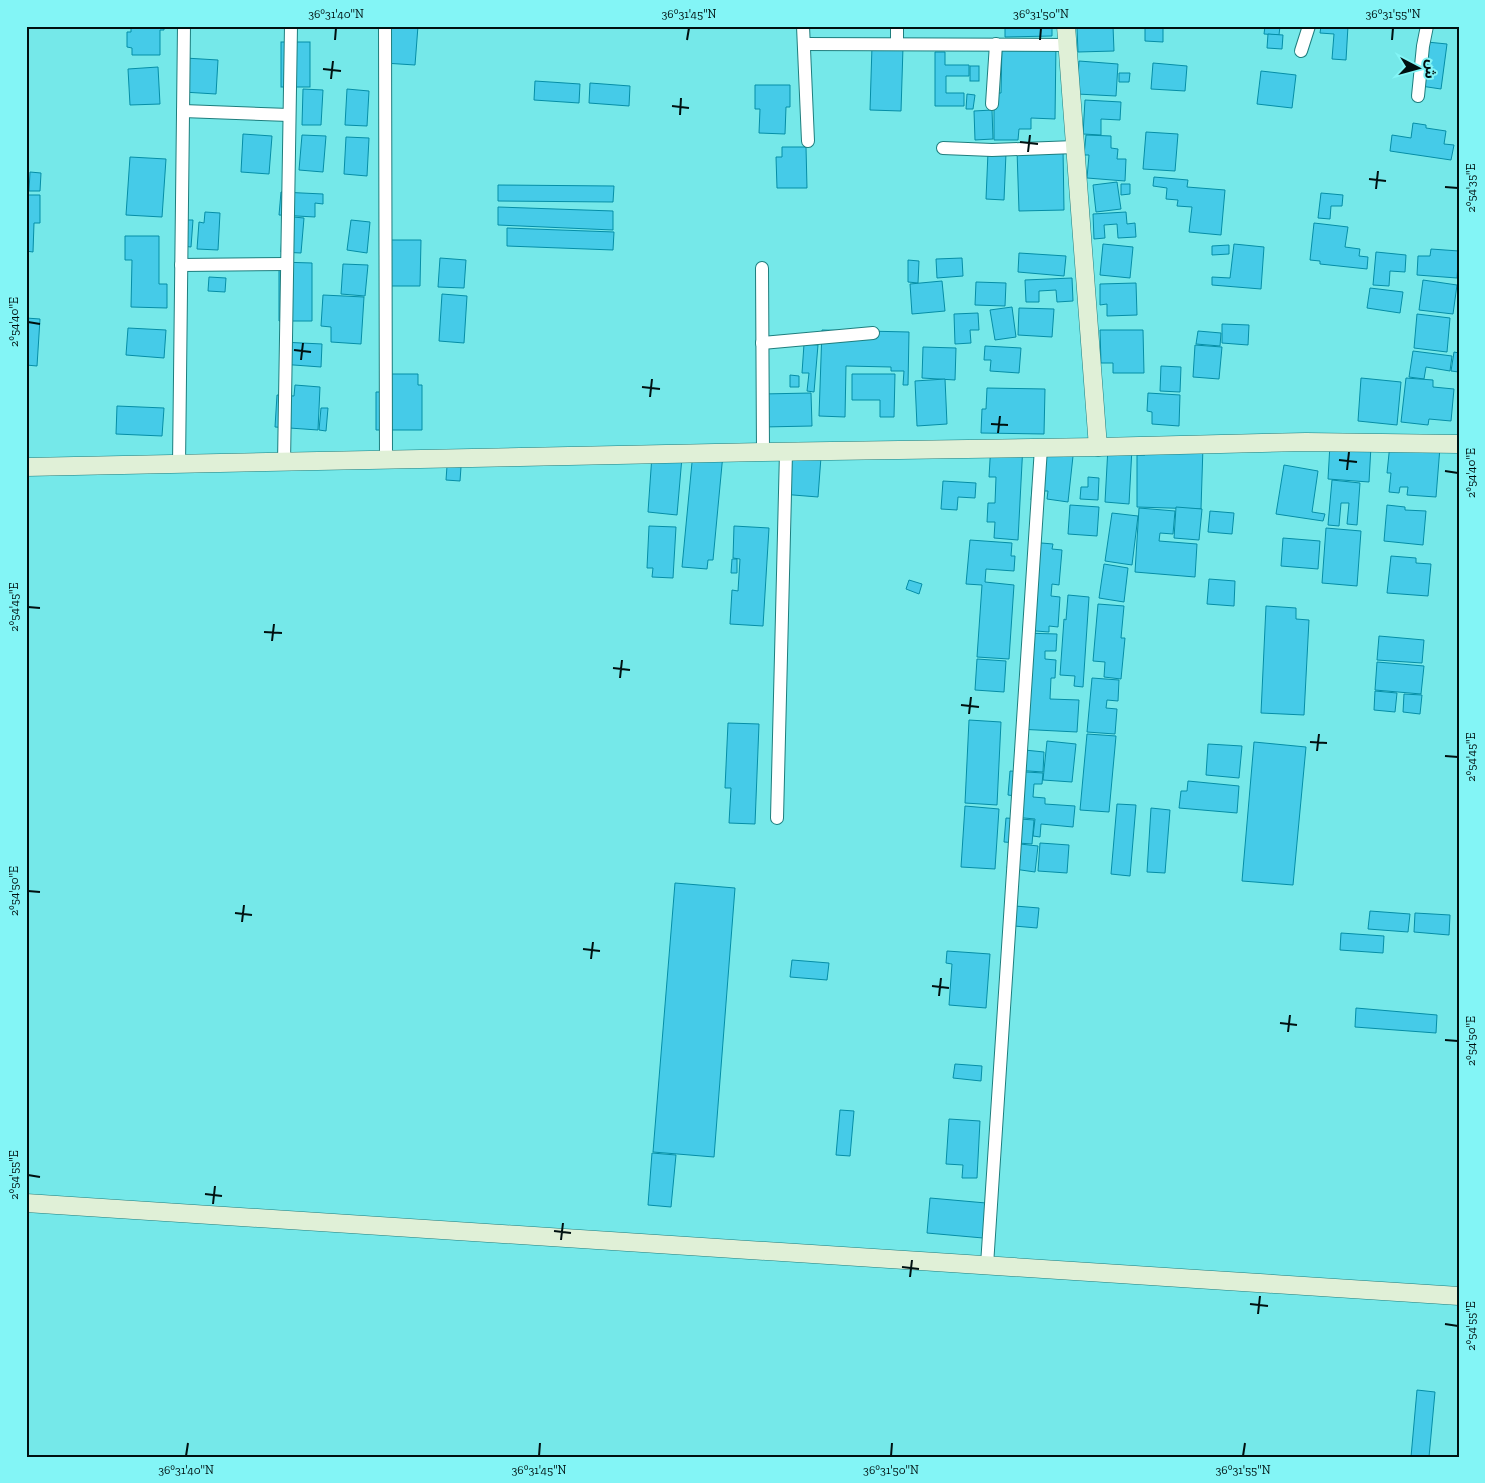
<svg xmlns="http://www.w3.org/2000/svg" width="1485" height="1483" font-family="'Zilla Slab','Noto Sans Arabic',serif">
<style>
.building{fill:#45cbe8;stroke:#058ea7}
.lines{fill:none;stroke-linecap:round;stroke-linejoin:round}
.street-casing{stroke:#1e7e7e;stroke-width:14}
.secondary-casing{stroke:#1e7e7e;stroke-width:19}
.street{stroke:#fff;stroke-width:12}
.secondary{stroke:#e0f0d7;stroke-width:18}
.ticks{fill:none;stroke:#001010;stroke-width:2}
.neatline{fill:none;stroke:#001010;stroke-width:2}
.ticks-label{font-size:12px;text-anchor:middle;fill:#001010}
</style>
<rect width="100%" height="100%" fill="#75e8e9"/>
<!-- building -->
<g class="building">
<polygon points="131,26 164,26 164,30 160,30 160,55 132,55 132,48 127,47 127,32 131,32"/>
<polygon points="386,26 418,26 415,65 384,63"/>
<polygon points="1005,26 1052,26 1052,36 1005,37"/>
<polygon points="1113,26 1114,51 1078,52 1077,28"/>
<polygon points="1145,26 1163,26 1163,42 1145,41"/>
<polygon points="1265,26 1280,26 1279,35 1264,34"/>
<polygon points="1321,26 1348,26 1346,60 1332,59 1334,34 1320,33"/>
<polygon points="1268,34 1283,35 1282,49 1267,48"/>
<rect x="281" y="42" width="29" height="45"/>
<polygon points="1427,42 1447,44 1441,89 1414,85"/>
<polygon points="1002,43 1056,43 1055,119 1031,118 1031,129 1019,129 1018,140 994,140 994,93 1001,93"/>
<polygon points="872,46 903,47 901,111 870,110"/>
<polygon points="935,52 945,52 945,65 969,65 969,76 946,76 946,93 964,93 964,106 935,106"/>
<polygon points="185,58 218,60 216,94 183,92"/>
<polygon points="1079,61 1118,64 1116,96 1077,94"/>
<polygon points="1153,63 1187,66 1185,91 1151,89"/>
<rect x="970" y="66" width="9" height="15"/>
<polygon points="158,67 160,104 130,105 128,69"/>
<polygon points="1261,71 1296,75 1292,108 1257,104"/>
<polygon points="1119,73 1130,73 1129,82 1119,82"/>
<polygon points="535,81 580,84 579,103 534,100"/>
<polygon points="590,83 630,86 629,106 589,103"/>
<polygon points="755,85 790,85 790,107 786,107 785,134 759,133 760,109 755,109"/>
<polygon points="303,89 323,90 321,125 302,125"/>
<polygon points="347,89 369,91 367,126 345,125"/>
<polygon points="967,94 975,95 973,109 966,109"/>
<polygon points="1085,100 1121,102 1120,120 1101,119 1101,135 1083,134"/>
<polygon points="992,110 993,139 975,140 974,111"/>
<polygon points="1413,123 1426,125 1426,128 1446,131 1444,144 1454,145 1451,160 1390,151 1392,135 1411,138"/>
<polygon points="1146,132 1178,134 1175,171 1143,169"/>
<polygon points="243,134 272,136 269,174 241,172"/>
<polygon points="302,135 326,136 323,172 299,170"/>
<polygon points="1086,135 1111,136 1111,148 1118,149 1117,159 1126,159 1125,181 1087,178 1089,155 1084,155"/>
<polygon points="346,137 369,138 367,176 344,174"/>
<polygon points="782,147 806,147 807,188 777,188 776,157 782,157"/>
<polygon points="1063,149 1064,210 1019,211 1017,150"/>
<polygon points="988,152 1006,153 1004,200 986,199"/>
<polygon points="130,157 166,159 162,217 126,215"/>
<polygon points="30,172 41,173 40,191 29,191"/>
<polygon points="1154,177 1188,180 1187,187 1225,190 1221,235 1189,232 1192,207 1177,206 1178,200 1166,199 1167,188 1153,186"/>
<polygon points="1117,182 1121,209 1096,212 1093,185"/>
<polygon points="1121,184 1130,184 1130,194 1121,195"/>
<polygon points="498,185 614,186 613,202 498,201"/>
<polygon points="281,192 323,194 323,204 315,203 315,217 279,215"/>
<polygon points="1321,193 1343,195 1342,206 1331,206 1330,219 1318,218"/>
<polygon points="26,195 40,195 40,223 34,223 33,252 26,251"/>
<polygon points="498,207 613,211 613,230 498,225"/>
<polygon points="205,212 220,213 218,250 197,249 199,222 204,223"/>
<polygon points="1126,212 1127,224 1135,223 1136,237 1118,238 1117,224 1104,225 1105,238 1094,239 1093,214"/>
<polygon points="283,216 304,218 301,253 281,252"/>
<polygon points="185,220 193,220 191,247 182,246"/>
<polygon points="351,220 370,222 367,253 347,250"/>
<polygon points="1314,223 1348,227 1345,247 1360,249 1359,256 1368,257 1367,269 1320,264 1320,261 1310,260"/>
<polygon points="507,228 614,232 613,250 507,246"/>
<polygon points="125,236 159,236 159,284 167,284 167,308 131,307 132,260 125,260"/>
<polygon points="383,240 421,240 420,286 382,286"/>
<polygon points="1103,244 1133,247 1130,278 1100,275"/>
<polygon points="1234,244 1264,247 1261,289 1212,285 1212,277 1230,278"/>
<polygon points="1229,245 1229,254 1212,255 1212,246"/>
<polygon points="1431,249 1459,251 1457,278 1417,275 1418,256 1430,256"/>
<polygon points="1376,252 1406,255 1405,272 1390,271 1389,286 1373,285"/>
<polygon points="1019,253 1066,256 1064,276 1018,272"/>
<polygon points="440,258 466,260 464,288 438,287"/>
<polygon points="962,258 963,276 937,278 936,259"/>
<polygon points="908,260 919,261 918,283 908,282"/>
<polygon points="279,262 312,263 312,321 279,321"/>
<polygon points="343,264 368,265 365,296 341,294"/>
<polygon points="209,277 226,278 225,292 208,291"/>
<polygon points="1072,278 1073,301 1057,302 1056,290 1039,291 1039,302 1026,302 1025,280"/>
<polygon points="1423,280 1457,285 1453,314 1419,310"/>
<polygon points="942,281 945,311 912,314 910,284"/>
<polygon points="976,282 1006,283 1005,306 975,305"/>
<polygon points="1136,283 1137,315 1107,316 1107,304 1100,305 1100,284"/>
<polygon points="1370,288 1403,292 1400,313 1367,308"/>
<polygon points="442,294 467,296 464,343 439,341"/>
<polygon points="323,295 364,297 361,344 331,342 331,327 321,326"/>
<polygon points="1012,307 1016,337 995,340 990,310"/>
<polygon points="1019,308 1054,309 1052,337 1018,335"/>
<polygon points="978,313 979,330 970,330 971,343 955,344 954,314"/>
<polygon points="1417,314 1450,318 1447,352 1414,348"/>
<polygon points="26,318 40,319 37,366 26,365"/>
<polygon points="1222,324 1249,325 1248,345 1222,343"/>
<polygon points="128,328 166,330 164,358 126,355"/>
<polygon points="822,330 909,332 908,385 903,385 904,371 891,371 891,367 846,366 845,417 819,416"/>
<polygon points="1100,330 1143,330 1144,373 1113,373 1113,363 1101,363"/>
<polygon points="1198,331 1221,333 1220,346 1196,344"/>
<polygon points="282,342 322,344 321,367 280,364"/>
<polygon points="804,344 818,345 814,392 807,391 809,373 802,373"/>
<polygon points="1195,345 1222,347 1219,379 1193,377"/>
<polygon points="985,346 1021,348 1019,373 990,371 991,360 984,360"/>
<polygon points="923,347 956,348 955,380 922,378"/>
<polygon points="1413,351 1452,356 1450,371 1426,367 1424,379 1409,377"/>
<polygon points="1454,352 1459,353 1459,372 1451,371"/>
<polygon points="1161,366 1181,367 1180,392 1160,391"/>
<polygon points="387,374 418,374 418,385 422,385 422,430 376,430 376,392 387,392"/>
<polygon points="852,374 895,374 894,417 880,417 880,400 852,400"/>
<polygon points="790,375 799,376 799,387 790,387"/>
<polygon points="1361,378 1401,382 1397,425 1358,421"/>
<polygon points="1406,378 1433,380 1433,387 1454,389 1451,421 1429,419 1428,425 1401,422"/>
<polygon points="945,379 947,424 917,426 915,381"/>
<polygon points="295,385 320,387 318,430 275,427 277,395 294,396"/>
<polygon points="987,388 1045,389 1044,434 981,433 982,409 986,409"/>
<polygon points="811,393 812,426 763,427 762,394"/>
<polygon points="1148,393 1180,395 1179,426 1152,424 1152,412 1147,411"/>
<polygon points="117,406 164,408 162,436 116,434"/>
<polygon points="321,408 328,408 326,431 319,430"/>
<polygon points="991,443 1023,444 1018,540 994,538 995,522 987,522 988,503 995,503 996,477 989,477"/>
<polygon points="1037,443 1074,447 1068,502 1047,499 1048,491 1041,491 1040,501 1031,500"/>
<polygon points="1146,444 1203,446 1201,509 1137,507 1137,455 1145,455"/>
<polygon points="1330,444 1371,446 1369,482 1328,479"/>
<polygon points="1390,444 1440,447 1436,497 1407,495 1408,487 1400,487 1399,493 1389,492 1391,473 1387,473"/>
<polygon points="1108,447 1132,448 1129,504 1105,502"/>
<polygon points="693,452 723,454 713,560 708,560 707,569 682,567"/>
<polygon points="784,454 821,457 818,497 781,494"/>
<polygon points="652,455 682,457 677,515 648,512"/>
<polygon points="1284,465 1318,471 1312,512 1325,514 1323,521 1276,514"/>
<polygon points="447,466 461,467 460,481 446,480"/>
<polygon points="1088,477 1099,478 1098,500 1080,499 1081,487 1088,487"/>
<polygon points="1332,480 1360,483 1357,525 1347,524 1349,503 1341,503 1339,526 1328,525"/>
<polygon points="943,481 976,483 975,498 958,497 957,510 941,509"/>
<polygon points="1070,505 1099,507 1097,536 1068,534"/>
<polygon points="1387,505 1405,507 1405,510 1426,511 1423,545 1384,541"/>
<polygon points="1176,507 1202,509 1199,540 1174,538"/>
<polygon points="1139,508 1175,511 1173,534 1160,533 1159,541 1197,544 1195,577 1135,572"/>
<polygon points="1210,511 1234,513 1232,534 1208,532"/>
<polygon points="1112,513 1138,516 1132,565 1105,561"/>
<polygon points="649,526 676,527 673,578 652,577 653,568 647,568"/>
<polygon points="734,526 769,528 763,626 730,624 732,590 738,591 740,559 733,558"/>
<polygon points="1326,528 1361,531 1357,586 1322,583"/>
<polygon points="1283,538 1320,541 1318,569 1281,566"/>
<polygon points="970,540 1012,543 1011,556 1015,556 1014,571 986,569 985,582 1014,585 1009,659 977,657 982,585 966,584"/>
<polygon points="1030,542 1053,544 1052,549 1062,550 1059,585 1052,584 1051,596 1060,597 1058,627 1049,626 1049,632 1023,630"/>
<polygon points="1391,556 1416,558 1416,563 1431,564 1428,596 1387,593"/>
<polygon points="732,559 737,559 737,573 731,573"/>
<polygon points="1104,564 1128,568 1124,602 1099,598"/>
<polygon points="1209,579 1235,581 1234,606 1207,604"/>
<polygon points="909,580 922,584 919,594 906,589"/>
<polygon points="1068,595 1089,597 1083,687 1074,686 1075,676 1060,675 1064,619 1066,620"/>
<polygon points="1098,604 1124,606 1121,638 1125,638 1121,679 1104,677 1105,662 1093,661"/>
<polygon points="1266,606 1296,608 1296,619 1309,620 1304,715 1261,713"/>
<polygon points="1023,633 1057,634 1056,651 1045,651 1045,659 1056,660 1055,678 1051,678 1050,699 1079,700 1077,732 1017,729"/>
<polygon points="1379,636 1424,640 1422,663 1377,660"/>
<polygon points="977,659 1006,661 1004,692 975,690"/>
<polygon points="1377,662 1424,666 1421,694 1375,690"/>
<polygon points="1092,678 1119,680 1118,701 1107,700 1106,708 1117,709 1115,734 1087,732"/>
<polygon points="1375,691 1397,693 1395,712 1374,710"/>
<polygon points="1404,694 1422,695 1420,714 1403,712"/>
<polygon points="969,720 1001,722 997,805 965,803"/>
<polygon points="728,723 759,724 755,824 729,823 731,788 725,788"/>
<polygon points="1087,734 1116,736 1109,812 1080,810"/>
<polygon points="1047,741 1076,744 1072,782 1043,780"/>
<polygon points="1254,742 1306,747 1293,885 1242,881"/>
<polygon points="1208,744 1242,746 1239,778 1206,775"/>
<polygon points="1015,749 1044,752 1043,772 1014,770"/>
<polygon points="1010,771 1043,773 1042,784 1034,784 1033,797 1045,798 1045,804 1075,806 1073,827 1041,824 1040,837 1033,836 1035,819 1013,817 1015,796 1008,795"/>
<polygon points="1188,781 1239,786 1237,813 1179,808 1181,791 1187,791"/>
<polygon points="1117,804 1136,805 1130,876 1111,874"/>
<polygon points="965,806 999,809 995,869 961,867"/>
<polygon points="1151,808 1170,810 1165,873 1147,872"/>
<polygon points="1006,818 1034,820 1032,844 1004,842"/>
<polygon points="1011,843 1038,846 1035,872 1007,868"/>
<polygon points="1040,843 1069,845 1067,873 1038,871"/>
<polygon points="675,883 735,888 714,1157 653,1152"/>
<polygon points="1015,906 1039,908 1037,928 1014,926"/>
<polygon points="1370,911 1410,914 1408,932 1368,929"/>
<polygon points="1415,913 1450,915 1449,935 1414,932"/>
<polygon points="1341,933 1384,936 1383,953 1340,950"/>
<polygon points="947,951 990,954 986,1008 949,1005 952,964 946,963"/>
<polygon points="792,960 829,963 827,980 790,977"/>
<polygon points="1356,1008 1437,1015 1436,1033 1355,1027"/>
<polygon points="955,1064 982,1066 981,1081 953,1078"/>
<polygon points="840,1110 854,1111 850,1156 836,1155"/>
<polygon points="949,1119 980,1121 977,1178 962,1178 963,1165 946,1164"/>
<polygon points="652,1153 676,1155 671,1207 648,1205"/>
<polygon points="930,1198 986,1203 983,1238 927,1233"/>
<polygon points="1417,1390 1435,1392 1429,1457 1411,1457"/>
</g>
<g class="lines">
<!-- street casing -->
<g class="street-casing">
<g id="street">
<polyline points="385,26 386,460"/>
<polyline points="803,26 808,141"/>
<polyline points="897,26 897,44"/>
<polyline points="804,44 1067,45"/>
<polyline points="1301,51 1309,26"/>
<polyline points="1418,96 1423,46 1427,26"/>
<polyline points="992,104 996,44"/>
<polyline points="183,111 289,115"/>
<polyline points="943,148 992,150 1075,147"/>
<polyline points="181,265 287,264"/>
<polyline points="762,268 763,452"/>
<polyline points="762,343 873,333"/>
<polyline points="284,463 291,26"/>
<polyline points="179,465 184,26"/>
<polyline points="777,818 786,452"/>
<polyline points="987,1265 1041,448"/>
</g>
</g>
<!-- secondary casing -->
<g class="secondary-casing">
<g id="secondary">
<polyline points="1066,26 1098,447"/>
<polyline points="26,467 763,452 1098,447 1306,442 1459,444"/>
<polyline points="26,1203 1459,1296"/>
</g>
</g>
<!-- street -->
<use href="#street" class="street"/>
<!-- secondary -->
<use href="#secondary" class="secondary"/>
</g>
<!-- ticks -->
<path class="ticks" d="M 335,40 L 336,28M 687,40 L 689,28M 1040,40 L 1041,28M 1392,40 L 1393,28M 323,69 L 341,71M 331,79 L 333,61M 672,106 L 689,108M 680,115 L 681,98M 1020,142 L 1038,144M 1028,152 L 1030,135M 1369,179 L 1386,181M 1445,187 L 1458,188M 1376,189 L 1378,171M 28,322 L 40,324M 294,350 L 311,352M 301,360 L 303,343M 642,387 L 660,389M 650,397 L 652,379M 991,424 L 1008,425M 998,433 L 1000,416M 1339,460 L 1357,462M 1347,470 L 1349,452M 1445,471 L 1458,473M 28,607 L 40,608M 264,632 L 282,633M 272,641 L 274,624M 613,668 L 630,670M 620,678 L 622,660M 961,705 L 979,707M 969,714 L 971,697M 1310,742 L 1327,743M 1317,751 L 1319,734M 1445,756 L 1458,757M 28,891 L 40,892M 235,913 L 252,915M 242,922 L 244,905M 583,949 L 600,951M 591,959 L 593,942M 932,986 L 949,988M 939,996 L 941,978M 1280,1023 L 1297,1025M 1288,1032 L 1290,1015M 1445,1040 L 1458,1041M 28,1175 L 40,1177M 205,1194 L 222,1196M 213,1204 L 215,1186M 554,1231 L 571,1233M 561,1240 L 563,1223M 902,1267 L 919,1269M 910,1277 L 912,1260M 1250,1304 L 1268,1306M 1258,1314 L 1260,1296M 1445,1324 L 1458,1326M 186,1456 L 188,1443M 539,1456 L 540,1443M 891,1456 L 892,1443M 1243,1456 L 1245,1443"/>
<!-- border -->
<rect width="1485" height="1483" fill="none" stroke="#83f5f6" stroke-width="55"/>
<!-- north arrow -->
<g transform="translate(1418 68) rotate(96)" stroke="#83f5f6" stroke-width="4" paint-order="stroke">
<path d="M0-4L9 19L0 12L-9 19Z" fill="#001010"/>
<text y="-8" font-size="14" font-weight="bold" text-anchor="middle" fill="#001010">ش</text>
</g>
<rect x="28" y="28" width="1430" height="1428" class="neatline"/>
<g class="ticks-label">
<text x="336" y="18">36°31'40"N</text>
<text x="689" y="18">36°31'45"N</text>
<text x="1041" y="18">36°31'50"N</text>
<text x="1393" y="18">36°31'55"N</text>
<text transform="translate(1471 188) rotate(-90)" y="4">2°54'35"E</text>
<text transform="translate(14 322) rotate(-90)" y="4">2°54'40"E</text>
<text transform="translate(1471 473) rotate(-90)" y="4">2°54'40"E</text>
<text transform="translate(14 607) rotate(-90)" y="4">2°54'45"E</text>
<text transform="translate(1471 757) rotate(-90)" y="4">2°54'45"E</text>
<text transform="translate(14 891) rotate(-90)" y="4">2°54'50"E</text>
<text transform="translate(1471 1041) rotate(-90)" y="4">2°54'50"E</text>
<text transform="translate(14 1175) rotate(-90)" y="4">2°54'55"E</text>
<text transform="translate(1471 1326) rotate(-90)" y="4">2°54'55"E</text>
<text x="186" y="1474">36°31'40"N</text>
<text x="539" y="1474">36°31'45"N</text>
<text x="891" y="1474">36°31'50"N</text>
<text x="1243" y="1474">36°31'55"N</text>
</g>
</svg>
